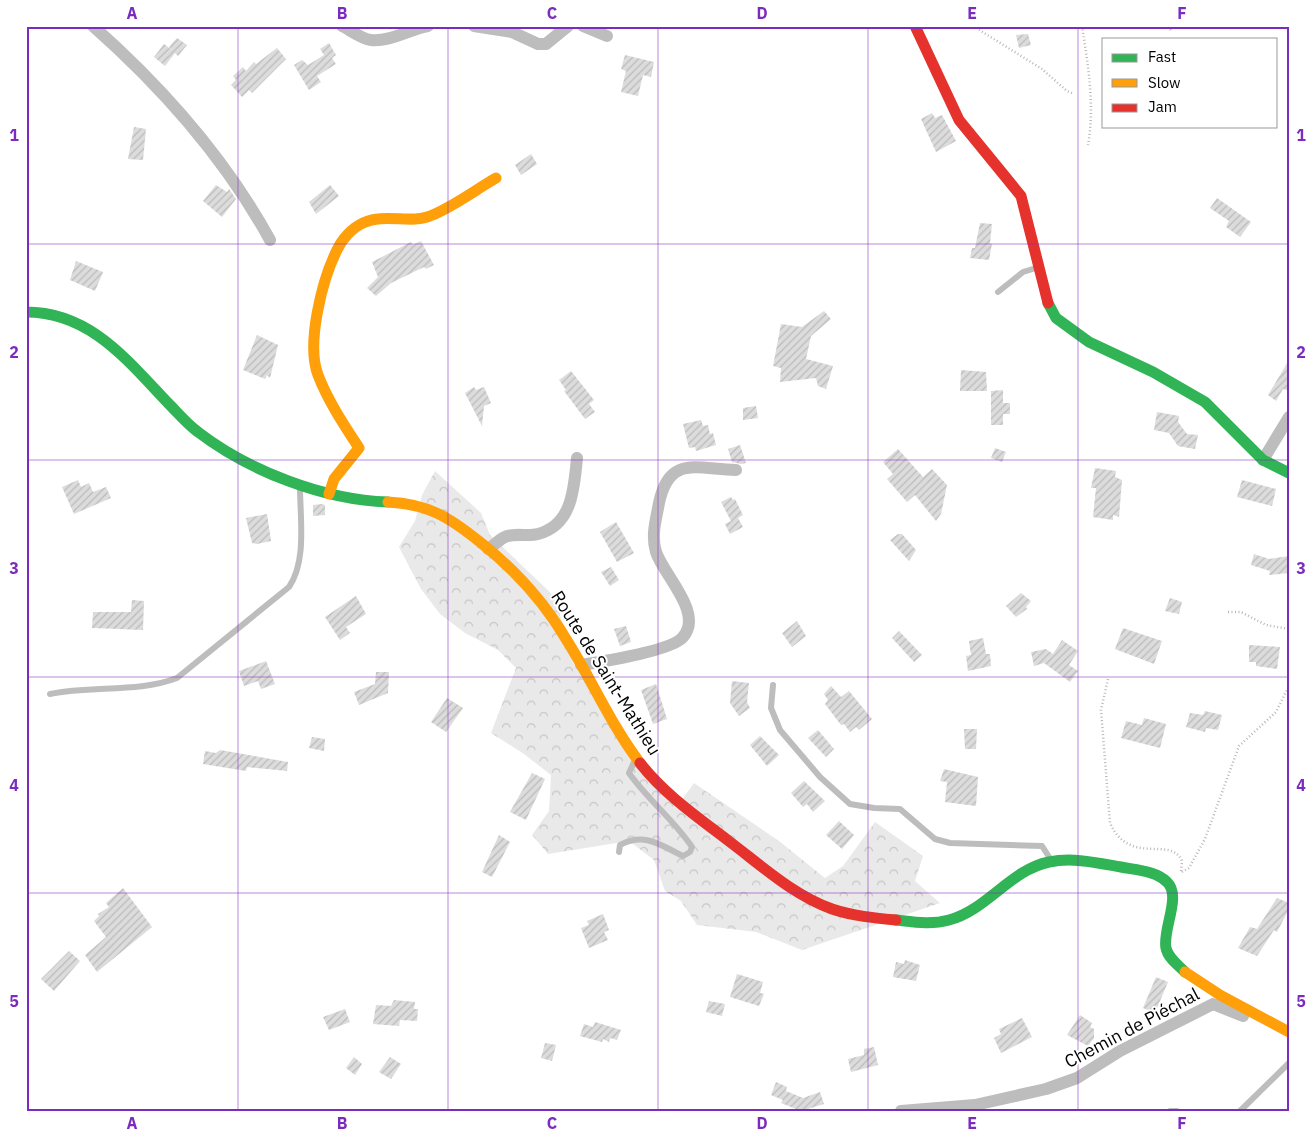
<svg xmlns="http://www.w3.org/2000/svg" width="1315" height="1137" font-family="'IBM Plex Sans',sans-serif">
<style>
.forest{fill:url(#forest-crowns)}
.building{fill:url(#building-hatch)}
.lines{fill:none;stroke-linecap:round;stroke-linejoin:round}
.path{stroke:#b8b8b8;stroke-width:2.5;stroke-dasharray:1 2.5;stroke-linecap:butt}
.lane{stroke:#bdbdbd;stroke-width:6}
.street{stroke:#bdbdbd;stroke-width:12}
.fast{stroke:#30b455;stroke-width:11}
.slow{stroke:#ff9f0a;stroke-width:11}
.jam{stroke:#e5322d;stroke-width:11}
.grid{fill:none;stroke:#7b2cbf;stroke-width:1;stroke-opacity:0.55}
.labels{text-anchor:middle;stroke-width:4;stroke-linejoin:round;paint-order:stroke}
.street-label{font-size:18px;fill:#000;stroke:#fff}
.neatline{fill:none;stroke:#7b2cbf;stroke-width:2}
.grid-label{font-size:16px;text-anchor:middle;font-weight:bold;fill:#7b2cbf}
</style>
<defs>
<pattern id="forest-crowns" width="20" height="18" patternUnits="userSpaceOnUse" patternTransform="scale(1.25)"><rect width="20" height="18" fill="#e9e9e9"/><path d="M2 6a3 3 0 1 1 6 0M12 15a3 3 0 1 1 6 0" fill="none" stroke="#c6c6c6"/></pattern>
<pattern id="building-hatch" width="6" height="6" patternUnits="userSpaceOnUse" patternTransform="scale(1.25)"><rect width="6" height="6" fill="#dcdcdc"/><path d="M-1 1l2-2M0 6l6-6M5 7l2-2" fill="none" stroke="#bbb"/></pattern>
</defs>
<rect width="100%" height="100%" fill="#fff"/>
<!-- forest -->
<polygon class="forest" points="435,471 481,513 490,535 555,597 573,663 676,808 694,783 779,841 825,878 843,866 875,822 923,856 915,881 940,903 802,950 756,932 697,925 681,901 665,891 654,860 629,841 548,854 532,835 549,811 551,775 524,754 491,733 516,668 498,650 465,633 440,614 421,589 399,547 415,521 422,495"/>
<!-- building -->
<g class="building">
<polygon points="1028,34 1031,45 1019,48 1016,35"/>
<polygon points="177,38 187,45 178,56 175,53 165,66 154,57 164,44 172,50 169,47"/>
<polygon points="329,43 336,55 332,58 336,64 317,76 321,82 309,90 294,65 302,60 308,65 324,55 320,49"/>
<polygon points="277,48 286,59 252,93 249,90 242,97 231,85 236,80 233,76 243,67 246,71 254,62 256,64"/>
<polygon points="625,55 654,62 651,77 643,75 638,96 621,92 626,71 621,69"/>
<polygon points="932,113 935,118 942,115 956,141 936,152 921,119"/>
<polygon points="134,127 146,129 143,160 128,159"/>
<polygon points="531,154 537,164 521,175 515,165"/>
<polygon points="216,185 227,192 229,189 236,199 222,217 203,201"/>
<polygon points="330,185 339,196 316,214 309,202"/>
<polygon points="1217,198 1251,222 1240,237 1226,227 1229,221 1210,208"/>
<polygon points="980,223 992,224 990,243 992,244 989,260 970,258 972,248 975,248"/>
<polygon points="421,241 434,265 426,269 424,267 391,283 376,296 367,288 378,277 372,262 411,242 413,245"/>
<polygon points="76,261 103,272 95,291 70,280"/>
<polygon points="824,311 831,319 811,336 806,359 833,366 826,389 818,386 816,378 780,382 781,368 773,366 781,324 802,327"/>
<polygon points="257,335 278,345 270,378 267,375 265,379 243,370"/>
<polygon points="1289,360 1289,391 1283,389 1276,401 1268,395"/>
<polygon points="961,370 986,372 987,391 960,391"/>
<polygon points="571,371 594,400 589,404 595,412 585,419 564,391 566,390 559,380"/>
<polygon points="474,387 476,390 484,387 491,403 484,406 482,426 465,393"/>
<polygon points="1003,390 1003,403 1010,403 1010,414 1003,414 1003,425 991,425 991,391"/>
<polygon points="756,406 758,418 743,420 743,408"/>
<polygon points="1157,412 1179,416 1178,422 1187,434 1198,435 1195,449 1178,446 1169,433 1154,430"/>
<polygon points="701,420 703,426 708,425 710,434 713,433 716,445 696,451 695,447 689,448 683,424"/>
<polygon points="740,445 746,463 741,464 732,462 728,449"/>
<polygon points="995,448 1006,452 1002,462 991,458"/>
<polygon points="898,449 923,477 932,469 947,485 941,514 936,521 915,495 907,502 887,479 893,474 883,462"/>
<polygon points="1095,468 1116,471 1115,477 1122,480 1119,517 1113,515 1113,520 1093,517 1096,488 1091,488"/>
<polygon points="78,480 81,487 89,483 93,492 106,487 111,498 74,514 62,487"/>
<polygon points="1242,480 1276,489 1272,506 1237,497"/>
<polygon points="731,497 733,500 735,499 743,515 738,518 743,527 730,534 725,524 731,521 721,502"/>
<polygon points="322,504 325,505 325,515 313,516 313,505"/>
<polygon points="267,514 271,541 257,544 252,543 246,518"/>
<polygon points="616,522 634,553 617,562 600,532"/>
<polygon points="898,534 902,534 916,550 909,561 890,540"/>
<polygon points="1254,554 1269,559 1289,556 1289,573 1269,575 1270,571 1251,565"/>
<polygon points="611,567 619,580 610,586 601,572"/>
<polygon points="1021,593 1031,601 1026,607 1027,609 1016,617 1006,606"/>
<polygon points="356,596 366,614 346,627 350,633 340,640 325,617"/>
<polygon points="1170,598 1182,602 1179,614 1165,611"/>
<polygon points="132,600 144,601 143,630 92,628 93,612 131,612"/>
<polygon points="797,621 806,636 792,647 782,633"/>
<polygon points="626,626 631,642 620,646 614,629"/>
<polygon points="1123,628 1162,641 1154,664 1115,649"/>
<polygon points="899,631 922,655 914,662 892,638"/>
<polygon points="983,638 986,654 990,654 991,666 968,671 966,656 971,655 969,641"/>
<polygon points="1062,640 1078,651 1069,665 1078,671 1070,682 1044,663 1034,666 1031,652 1046,649 1053,654"/>
<polygon points="1249,645 1280,647 1277,669 1256,666 1256,662 1249,662"/>
<polygon points="266,661 275,684 261,689 258,681 244,686 239,671"/>
<polygon points="376,672 389,672 388,693 359,705 354,692 375,684"/>
<polygon points="732,681 749,683 747,702 750,708 739,716 730,703"/>
<polygon points="656,684 667,719 653,724 641,690"/>
<polygon points="831,686 841,697 849,691 872,719 859,730 856,727 850,732 844,724 841,725 825,704 828,700 824,694"/>
<polygon points="447,698 463,708 446,732 431,722"/>
<polygon points="1205,711 1222,715 1218,730 1206,728 1205,732 1186,727 1190,713 1203,715"/>
<polygon points="1144,718 1166,724 1160,748 1121,738 1126,721 1142,725"/>
<polygon points="964,729 977,729 976,749 965,749"/>
<polygon points="818,730 834,749 826,757 808,738"/>
<polygon points="760,736 779,755 767,766 750,745"/>
<polygon points="312,737 325,739 324,751 309,748"/>
<polygon points="220,750 288,762 287,771 247,767 246,771 203,764 205,751 216,753"/>
<polygon points="944,769 978,777 976,806 945,802 947,782 940,781"/>
<polygon points="532,773 545,779 526,820 510,812"/>
<polygon points="804,781 825,801 813,812 807,804 803,807 791,793"/>
<polygon points="839,821 854,835 842,849 826,835"/>
<polygon points="499,835 510,842 492,877 482,872"/>
<polygon points="123,888 152,927 97,972 85,955 106,937 94,921 99,916 98,914 109,907 106,903"/>
<polygon points="1277,898 1289,903 1289,909 1277,932 1274,930 1257,956 1238,948 1250,927 1257,929"/>
<polygon points="603,914 609,930 604,932 608,940 589,948 581,928 589,925 587,921"/>
<polygon points="69,951 80,961 54,991 41,979"/>
<polygon points="905,960 920,965 916,981 893,977 896,962 904,964"/>
<polygon points="737,974 763,982 760,993 764,994 759,1006 730,997"/>
<polygon points="1156,977 1168,982 1155,1013 1143,1008"/>
<polygon points="394,1000 415,1002 414,1009 418,1009 417,1021 400,1020 399,1026 373,1024 376,1005 391,1006"/>
<polygon points="709,1001 725,1004 722,1016 706,1012"/>
<polygon points="345,1009 350,1022 329,1030 323,1017"/>
<polygon points="1080,1015 1092,1023 1090,1027 1094,1029 1094,1038 1088,1046 1067,1035"/>
<polygon points="1022,1018 1032,1037 1001,1053 994,1038 1001,1034 999,1029"/>
<polygon points="595,1022 621,1030 617,1040 610,1038 609,1042 603,1039 602,1042 580,1036 584,1024 593,1027"/>
<polygon points="545,1043 556,1045 552,1061 541,1058"/>
<polygon points="874,1047 878,1065 851,1072 848,1059 864,1055 864,1049"/>
<polygon points="354,1057 362,1064 355,1075 346,1068"/>
<polygon points="390,1057 401,1064 391,1079 379,1072"/>
<polygon points="776,1082 787,1087 784,1097 786,1091 803,1098 820,1092 824,1104 801,1111 781,1103 783,1100 771,1095"/>
</g>
<g class="lines">
<!-- path -->
<g class="path">
<polyline points="973,26 1042,69 1067,91 1074,94"/>
<path d="M 1082,26 C 1088,65 1095,106 1088,145"/>
<polyline points="1169,26 1171,31"/>
<polyline points="1228,612 1241,612 1266,625 1289,629"/>
<path d="M 1108,679 L 1101,710 L 1110,823 C 1130,867 1170,835 1182,861 L 1181,872"/>
<polyline points="1182,872 1189,868 1205,839 1239,746 1276,712 1289,686"/>
</g>
<!-- lane -->
<g class="lane">
<polyline points="998,292 1023,272 1036,268"/>
<polyline points="773,685 771,708 780,730 820,777 850,804 874,808 900,809 935,839 950,843 1042,846 1051,860"/>
<path d="M 50,694 C 92,685 138,693 177,678 L 289,587 C 307,561 300,518 300,487"/>
<path d="M 619,852 L 620,845 C 645,832 660,845 683,856 L 690,852 L 692,847 C 674,820 648,800 629,773 L 635,760"/>
<polyline points="1170,1111 1177,1111"/>
<polyline points="1240,1111 1289,1063"/>
</g>
<!-- street -->
<g class="street">
<path d="M 93,26 C 163,88 225,158 270,240"/>
<path d="M 342,26 C 350,30 362,39 371,40 C 390,42 410,29 428,26"/>
<polyline points="474,26 512,32 538,44 546,44 568,26"/>
<polyline points="583,26 607,36"/>
<polyline points="1263,460 1289,417"/>
<path d="M 488,549 C 493,546 498,541 503,538 C 513,532 527,537 538,534 C 573,525 574,487 577,458"/>
<path d="M 581,665 C 600,662 672,651 683,637 C 704,613 664,576 656,552 C 651,535 656,520 659,503 C 669,455 696,469 736,470"/>
<polyline points="901,1111 975,1105 1046,1089 1077,1078 1120,1051 1213,1004 1243,1016"/>
</g>
<!-- fast -->
<g class="fast">
<polyline points="1048,303 1056,318 1089,342 1153,372 1205,402 1263,460 1289,473"/>
<path d="M 26,312 C 90,312 127,360 168,403 C 178,413 187,424 198,432 C 249,471 324,500 388,502"/>
<path d="M 896,920 C 914,922 931,925 949,920 C 987,910 1010,870 1049,862 C 1073,857 1098,863 1121,867 C 1136,870 1156,871 1167,882 C 1182,896 1162,930 1166,948 C 1168,958 1178,965 1185,972"/>
</g>
<!-- slow -->
<g class="slow">
<path d="M 329,494 L 334,479 L 359,448 C 344,425 328,401 318,375 C 306,344 322,280 337,250 C 342,239 352,228 363,223 C 384,213 412,224 430,216 C 453,207 475,190 496,178"/>
<path d="M 388,502 C 428,504 449,517 480,542 C 514,569 544,602 566,639 C 592,680 611,725 640,763"/>
<polyline points="1185,972 1220,995 1289,1032"/>
</g>
<!-- jam -->
<g class="jam">
<polyline points="915,26 959,120 1021,196 1048,303"/>
<path d="M 640,763 C 665,795 699,818 730,842 C 762,866 793,895 832,909 C 853,916 874,918 896,920"/>
</g>
</g>
<!-- grid -->
<path class="grid" d="M 238,26 L 238,1111M 448,26 L 448,1111M 658,26 L 658,1111M 868,26 L 868,1111M 1078,26 L 1078,1111M 26,244 L 1289,244M 26,460 L 1289,460M 26,677 L 1289,677M 26,893 L 1289,893"/>
<g class="labels">
<!-- street labels -->
<g class="street-label">
<text transform="translate(606 673) rotate(58)" y="6">Route de Saint-Mathieu</text>
<text transform="translate(1132 1028) rotate(-28)" y="6">Chemin de Piéchal</text>
</g>
</g>
<!-- border -->
<rect width="1315" height="1137" fill="none" stroke="#ffffff" stroke-width="55"/>
<!-- legend -->
<rect x="1102" y="38" width="175" height="90" fill="#ffffff" stroke="#999999"/>
<rect x="1112" y="54" width="25" height="8" fill="#30b455" stroke="#999999"/>
<text x="1148" y="62" font-size="15" fill="#000000">Fast</text>
<rect x="1112" y="79" width="25" height="8" fill="#ff9f0a" stroke="#999999"/>
<text x="1148" y="88" font-size="15" fill="#000000">Slow</text>
<rect x="1112" y="104" width="25" height="8" fill="#e5322d" stroke="#999999"/>
<text x="1148" y="112" font-size="15" fill="#000000">Jam</text>
<rect x="28" y="28" width="1260" height="1082" class="neatline"/>
<g class="grid-label">
<text x="132" y="19">A</text>
<text x="342" y="19">B</text>
<text x="552" y="19">C</text>
<text x="762" y="19">D</text>
<text x="972" y="19">E</text>
<text x="1182" y="19">F</text>
<text x="14" y="141">1</text>
<text x="1301" y="141">1</text>
<text x="14" y="358">2</text>
<text x="1301" y="358">2</text>
<text x="14" y="574">3</text>
<text x="1301" y="574">3</text>
<text x="14" y="791">4</text>
<text x="1301" y="791">4</text>
<text x="14" y="1007">5</text>
<text x="1301" y="1007">5</text>
<text x="132" y="1129">A</text>
<text x="342" y="1129">B</text>
<text x="552" y="1129">C</text>
<text x="762" y="1129">D</text>
<text x="972" y="1129">E</text>
<text x="1182" y="1129">F</text>
</g>
</svg>
